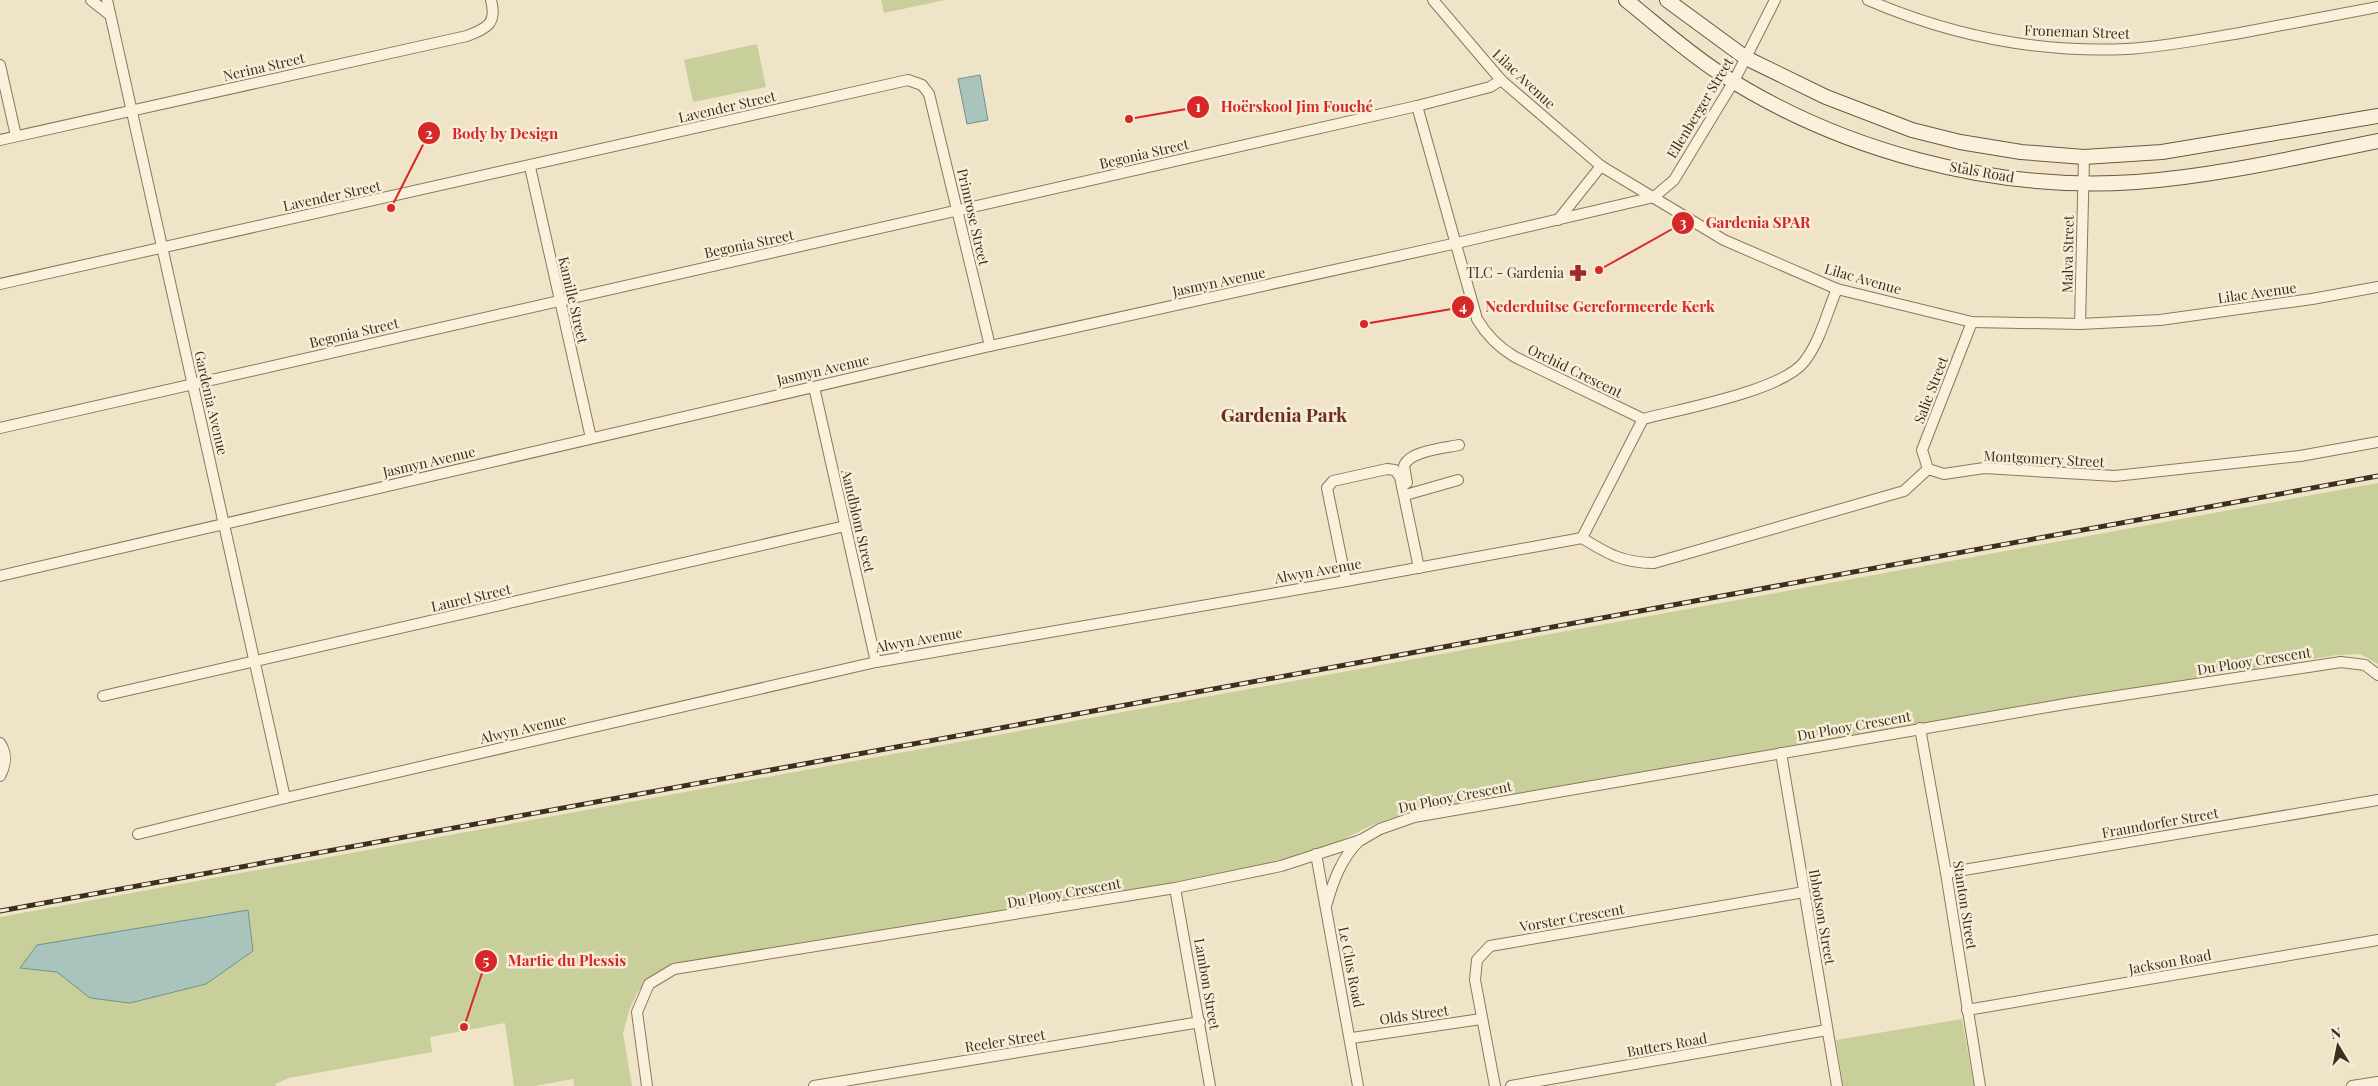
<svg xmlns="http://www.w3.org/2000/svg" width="2378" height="1086" font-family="'Playfair Display',serif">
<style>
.green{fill:#c9cf9b}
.water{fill:#a9c4bc;stroke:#6f938a}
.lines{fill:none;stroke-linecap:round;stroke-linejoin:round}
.street-casing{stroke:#8d765c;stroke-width:12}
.secondary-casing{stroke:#6f573f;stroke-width:16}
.street{stroke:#faf1dc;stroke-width:10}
.secondary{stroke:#faf1dc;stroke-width:14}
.rail-casing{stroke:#3d2e20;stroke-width:5}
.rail{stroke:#f7eed8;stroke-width:3;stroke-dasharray:9;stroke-linecap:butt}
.labels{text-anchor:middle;stroke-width:5;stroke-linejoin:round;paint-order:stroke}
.street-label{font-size:14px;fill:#3d2e20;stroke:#f7eed8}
.poi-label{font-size:14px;fill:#3d2e20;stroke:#f7eed8;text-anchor:end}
.district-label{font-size:19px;font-weight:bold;fill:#6b2e1e;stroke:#f7eed8}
.leader{fill:none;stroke:#d62828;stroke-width:2}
.callout-dot{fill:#d62828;stroke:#f7eed8;stroke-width:2}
.mark-label{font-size:15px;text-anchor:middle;font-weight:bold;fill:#fff}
.callout-label{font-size:15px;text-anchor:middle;font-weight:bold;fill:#d62828;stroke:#f7eed8;stroke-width:5;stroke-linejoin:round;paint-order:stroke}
</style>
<rect width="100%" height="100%" fill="#f0e4c8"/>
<!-- green -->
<g class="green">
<polygon points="881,0 945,0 884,13"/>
<polygon points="757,44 766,87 693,102 684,60"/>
<polygon points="2378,483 2378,664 2360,654 2337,655 1410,812 1372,825 1309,857 1286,863 673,968 651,978 638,991 630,1008 623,1033 632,1086 574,1086 573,1079 535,1086 514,1086 505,1023 430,1037 432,1052 289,1078 275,1084 276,1086 0,1086 0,917"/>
<polygon points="1962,1019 1974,1086 1843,1086 1836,1040"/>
</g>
<!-- water -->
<g class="water">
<polygon points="980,75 988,120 967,124 958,79"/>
<polygon points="248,910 253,951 206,984 130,1003 90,998 57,972 20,968 37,945"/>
</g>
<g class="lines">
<!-- street casing -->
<g class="street-casing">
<g id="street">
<polyline points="91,0 110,15"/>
<polyline points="107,0 285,798"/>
<polyline points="1433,0 1501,80 1601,166 1724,240 1837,289 1972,322 2080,324 2160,320 2312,299 2378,287"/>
<path d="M 1868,0 C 1949,35 2038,53 2127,49 C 2165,47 2202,39 2240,33 C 2286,24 2332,16 2378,7"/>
<polyline points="0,65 16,136"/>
<path d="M 1417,106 L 1477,319 C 1487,336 1498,347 1515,357 L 1643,419 C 1681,409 1781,391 1804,362 C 1820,342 1827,312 1837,289"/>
<path d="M 0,140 L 467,36 C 488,28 497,23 491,0"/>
<polyline points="530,167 591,438"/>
<polyline points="1558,220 1601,166"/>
<polyline points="0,284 908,80 922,85 929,94 990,346"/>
<polyline points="2080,324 2084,157"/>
<polyline points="814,387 876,662"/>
<polyline points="0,428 1417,106 1490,87 1501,80"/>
<polyline points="1928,469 1922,450 1972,322"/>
<path d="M 1407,483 L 1404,466 C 1409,451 1445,448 1459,445"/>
<polyline points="1409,494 1458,480"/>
<path d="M 1582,538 C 1608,554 1623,563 1654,563 L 1904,491 L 1928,469 L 1944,474 L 1984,468 L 2115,476 L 2300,456 L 2378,442"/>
<polyline points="1582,538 1643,419"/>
<polyline points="0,576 990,346 1457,243 1654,197 1674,180 1734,81 1775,0"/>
<polyline points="1346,581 1327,488 1333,481 1387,469 1395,470 1400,477 1419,568"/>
<polyline points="103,696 845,526"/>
<polyline points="1920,728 1946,873 1980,1086"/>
<path d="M 0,743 C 7,753 6,765 0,776"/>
<polyline points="1781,753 1837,1086"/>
<polyline points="138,834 285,798 876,662 1346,581 1582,538"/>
<polyline points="1316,854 1358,1086"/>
<polyline points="1946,873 2378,800"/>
<polyline points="1175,888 1210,1086"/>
<path d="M 1326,906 C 1333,882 1341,858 1360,840"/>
<polyline points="1967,1010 2378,940"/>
<polyline points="1352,1038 1481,1019"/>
<polyline points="647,1086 637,1012 649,984 674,969 1175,888 1281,866 1361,840 1380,829 1414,817 2071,703 2341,662 2365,665 2378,675"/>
<polyline points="814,1086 1200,1022"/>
<polyline points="1495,1086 1475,980 1477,960 1490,946 1804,892"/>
<polyline points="1511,1086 1827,1030"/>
<polyline points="2352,1086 2378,1082"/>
</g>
</g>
<!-- secondary casing -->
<g class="secondary-casing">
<g id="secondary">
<path d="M 1626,0 C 1656,24 1686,51 1718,72 C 1838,150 1992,192 2136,182 C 2217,176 2298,157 2378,141"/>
<polyline points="1667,0 1746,58 1826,97 1912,130 1960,142 2021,152 2084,157 2162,152 2378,116"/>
</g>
</g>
<!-- street -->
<use href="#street" class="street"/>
<!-- secondary -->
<use href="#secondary" class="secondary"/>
<!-- rail casing -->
<g class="rail-casing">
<polyline id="rail" points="0,911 2378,476"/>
</g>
<!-- rail -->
<use href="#rail" class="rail"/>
</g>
<!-- icons -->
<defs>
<g id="pharmacy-bare" transform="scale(1.35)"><path d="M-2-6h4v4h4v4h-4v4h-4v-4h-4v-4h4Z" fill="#9e2a2b" stroke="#f7eed8" stroke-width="2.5" paint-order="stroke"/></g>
</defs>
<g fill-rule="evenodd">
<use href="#pharmacy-bare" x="1578" y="273"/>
</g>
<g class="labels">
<!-- street labels -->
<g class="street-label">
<text transform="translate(2077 32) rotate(2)" y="5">Froneman Street</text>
<text transform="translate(264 67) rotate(-13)" y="5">Nerina Street</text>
<text transform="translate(1524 79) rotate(43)" y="5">Lilac Avenue</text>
<text transform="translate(727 107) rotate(-13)" y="5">Lavender Street</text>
<text transform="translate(1700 108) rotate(-59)" y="5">Ellenberger Street</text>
<text transform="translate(1144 154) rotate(-13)" y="5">Begonia Street</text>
<text transform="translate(1982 172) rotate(10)" y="5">Stals Road</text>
<text transform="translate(332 196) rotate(-12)" y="5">Lavender Street</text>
<text transform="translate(973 217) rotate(77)" y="5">Primrose Street</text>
<text transform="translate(749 244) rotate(-12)" y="5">Begonia Street</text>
<text transform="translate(2068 254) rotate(-89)" y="5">Malva Street</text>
<text transform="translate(1863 279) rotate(16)" y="5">Lilac Avenue</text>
<text transform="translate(1219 282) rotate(-12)" y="5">Jasmyn Avenue</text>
<text transform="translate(2257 293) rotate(-8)" y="5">Lilac Avenue</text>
<text transform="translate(573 300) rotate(77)" y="5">Kamille Street</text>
<text transform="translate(354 333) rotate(-13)" y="5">Begonia Street</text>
<text transform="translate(823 370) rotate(-13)" y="5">Jasmyn Avenue</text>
<text transform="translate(1575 371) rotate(26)" y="5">Orchid Crescent</text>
<text transform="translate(1931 390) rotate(-69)" y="5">Salie Street</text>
<text transform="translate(211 403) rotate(77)" y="5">Gardenia Avenue</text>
<text transform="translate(2044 459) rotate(3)" y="5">Montgomery Street</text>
<text transform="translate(429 462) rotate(-13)" y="5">Jasmyn Avenue</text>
<text transform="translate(858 521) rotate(77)" y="5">Aandblom Street</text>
<text transform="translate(1318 571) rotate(-10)" y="5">Alwyn Avenue</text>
<text transform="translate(471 598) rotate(-13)" y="5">Laurel Street</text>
<text transform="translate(919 640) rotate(-10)" y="5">Alwyn Avenue</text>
<text transform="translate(2254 661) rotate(-9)" y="5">Du Plooy Crescent</text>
<text transform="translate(1854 726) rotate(-10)" y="5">Du Plooy Crescent</text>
<text transform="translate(523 729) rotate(-13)" y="5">Alwyn Avenue</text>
<text transform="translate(1455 797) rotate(-11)" y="5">Du Plooy Crescent</text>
<text transform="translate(2160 823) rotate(-10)" y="5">Fraundorfer Street</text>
<text transform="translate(1064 893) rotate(-10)" y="5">Du Plooy Crescent</text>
<text transform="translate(1965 905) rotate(81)" y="5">Stanton Street</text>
<text transform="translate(1822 917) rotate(80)" y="5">Ibbotson Street</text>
<text transform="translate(1572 918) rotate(-10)" y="5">Vorster Crescent</text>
<text transform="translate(2170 962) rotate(-10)" y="5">Jackson Road</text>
<text transform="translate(1351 967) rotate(79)" y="5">Le Clus Road</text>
<text transform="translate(1207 984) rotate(80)" y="5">Lambon Street</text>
<text transform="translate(1414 1015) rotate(-8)" y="5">Olds Street</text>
<text transform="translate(1005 1041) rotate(-9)" y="5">Reeler Street</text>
<text transform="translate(1667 1045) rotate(-10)" y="5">Butters Road</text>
</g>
<!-- poi labels -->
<g class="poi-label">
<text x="1564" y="278">TLC - Gardenia</text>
</g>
<!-- district labels -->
<g class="district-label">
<text x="1284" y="422">Gardenia Park</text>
</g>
</g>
<!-- callouts -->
<path class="leader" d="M1129 119L1198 107M391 208L429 133M1599 270L1683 223M1364 324L1463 307M464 1027L486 961"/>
<g class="callout-dot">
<circle cx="1129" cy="119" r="5"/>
<circle cx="391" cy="208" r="5"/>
<circle cx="1599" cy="270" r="5"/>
<circle cx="1364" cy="324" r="5"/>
<circle cx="464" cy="1027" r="5"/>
<circle cx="1198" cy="107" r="12"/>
<circle cx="429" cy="133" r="12"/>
<circle cx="1683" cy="223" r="12"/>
<circle cx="1463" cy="307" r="12"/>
<circle cx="486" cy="961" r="12"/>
</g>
<g class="mark-label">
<text x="1198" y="112">1</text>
<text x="429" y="139">2</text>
<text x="1683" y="228">3</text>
<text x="1463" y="312">4</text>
<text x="486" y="966">5</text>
</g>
<g class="callout-label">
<text x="1297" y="112">Hoërskool Jim Fouché</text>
<text x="505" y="139">Body by Design</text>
<text x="1758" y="228">Gardenia SPAR</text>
<text x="1600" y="312">Nederduitse Gereformeerde Kerk</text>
<text x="567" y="966">Martie du Plessis</text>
</g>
<!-- north arrow -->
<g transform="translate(2338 1046) rotate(350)" stroke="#f7eed8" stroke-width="4" paint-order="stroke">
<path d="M0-4L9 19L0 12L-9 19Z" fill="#3d2e20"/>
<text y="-8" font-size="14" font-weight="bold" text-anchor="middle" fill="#3d2e20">N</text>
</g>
</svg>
